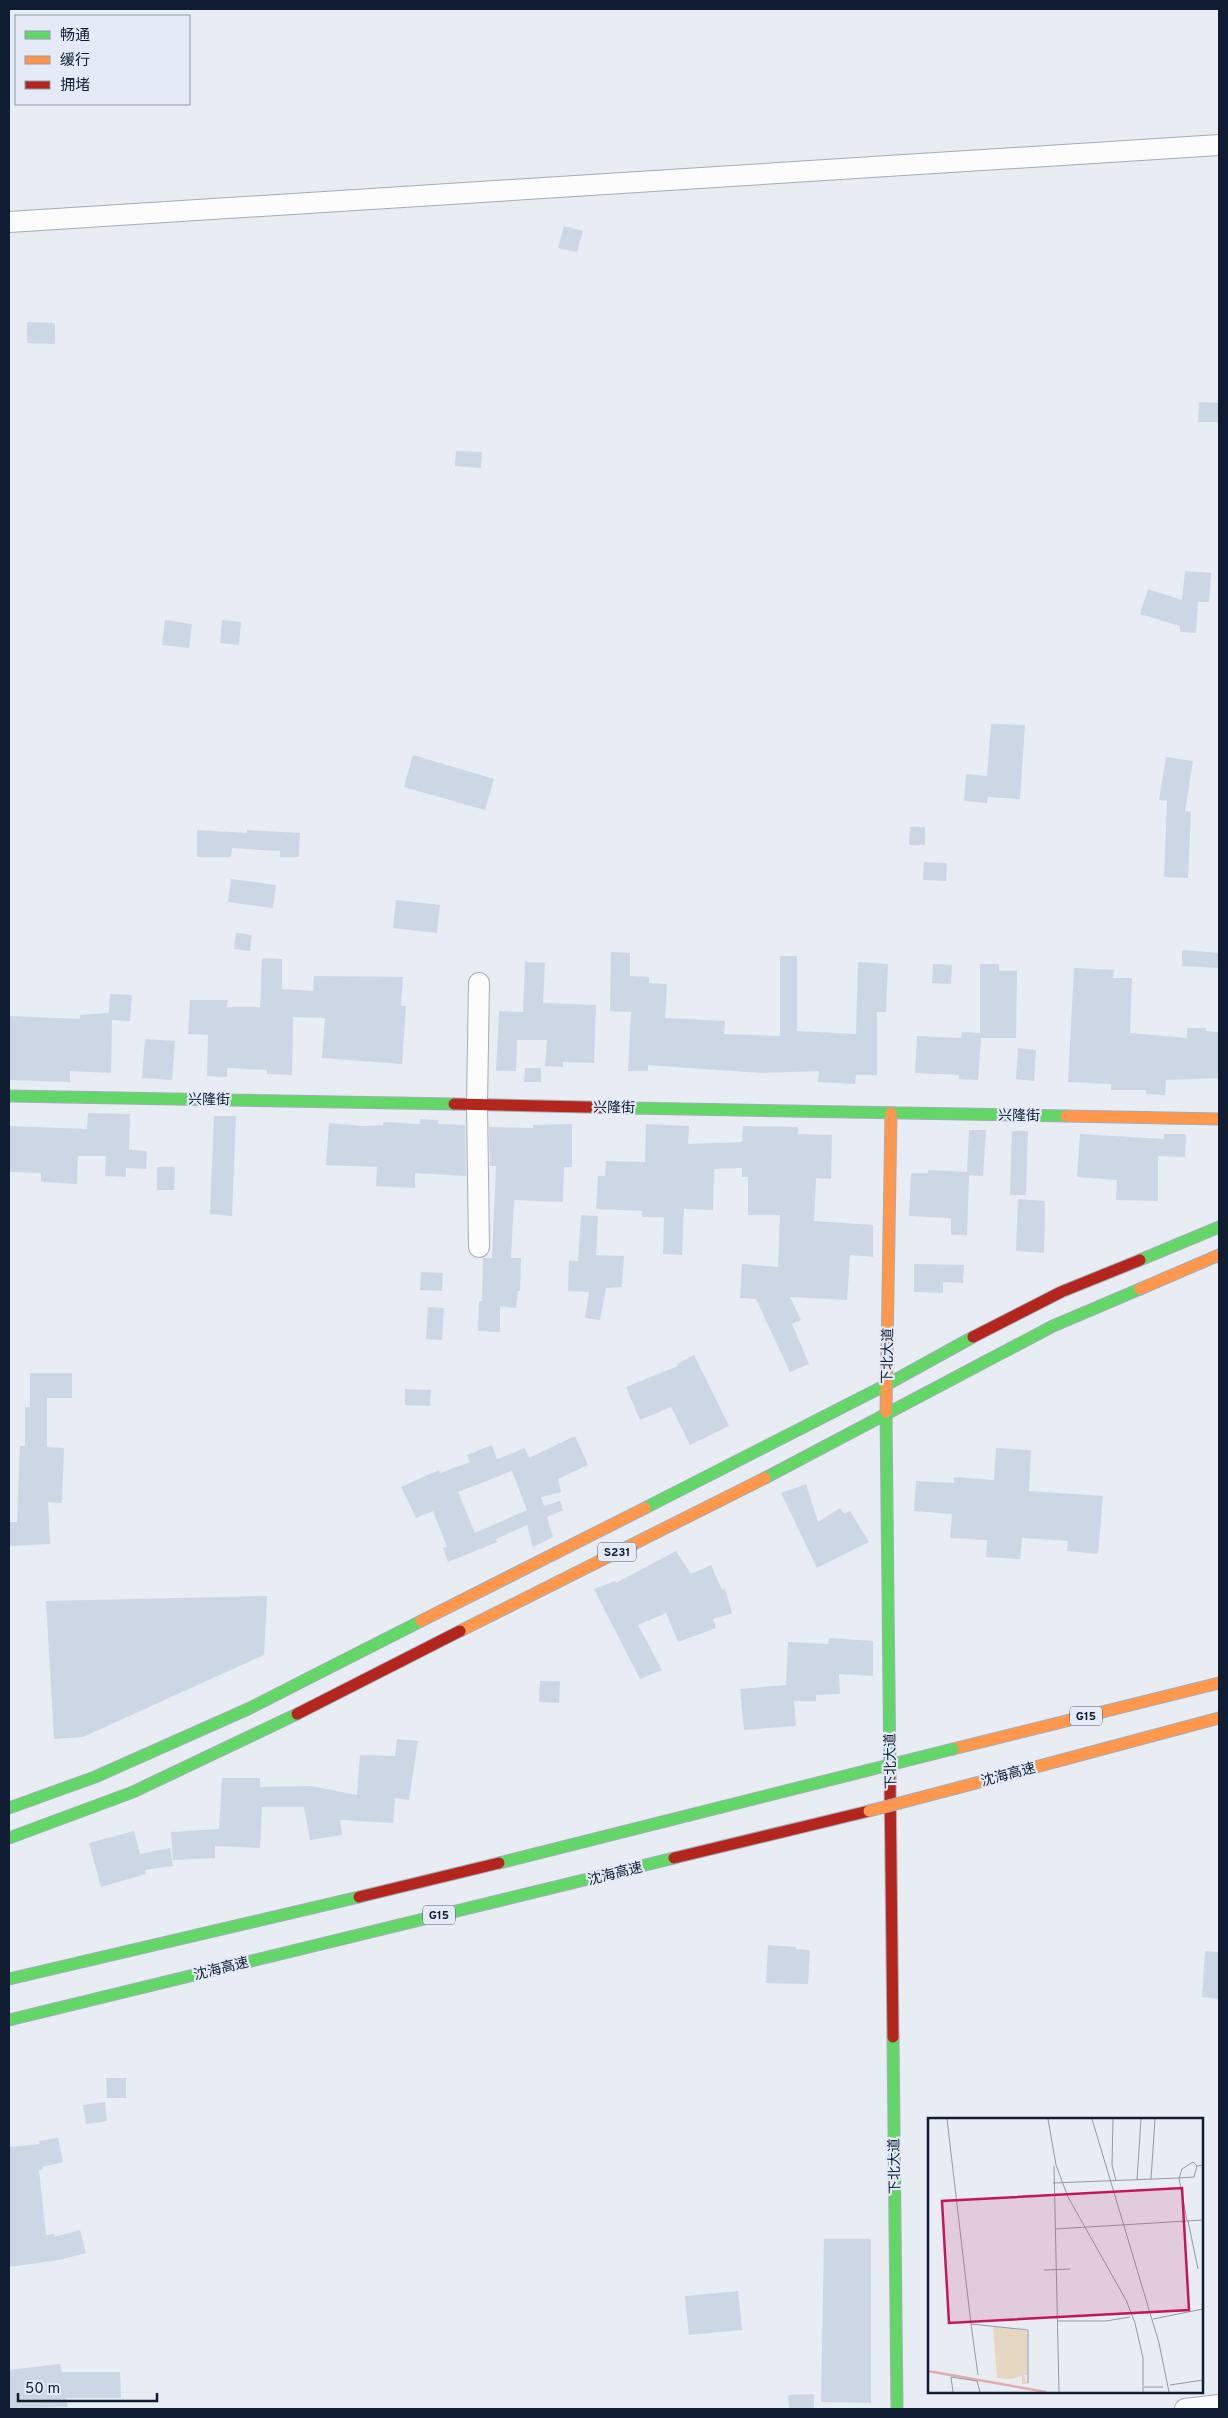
<svg xmlns="http://www.w3.org/2000/svg" width="1228" height="2418" font-family="Overpass,'Noto Sans SC',sans-serif">
<style>
.building{fill:#cdd6e5;fill-rule:evenodd}
.lines{fill:none;stroke-linecap:round;stroke-linejoin:round}
.street-casing{stroke:#a3acb9;stroke-width:22}
.fast-casing{stroke:#a3acb9;stroke-width:13}
.slow-casing{stroke:#a3acb9;stroke-width:13}
.jam-casing{stroke:#a3acb9;stroke-width:13}
.street{stroke:#fcfcfd;stroke-width:20}
.fast{stroke:#63d668;stroke-width:11}
.slow{stroke:#ff974d;stroke-width:11}
.jam{stroke:#b3261e;stroke-width:11}
.fast-bridge-casing{stroke:#a3acb9;stroke-width:13;stroke-linecap:butt}
.slow-bridge-casing{stroke:#a3acb9;stroke-width:13;stroke-linecap:butt}
.fast-bridge{stroke:#63d668;stroke-width:11}
.slow-bridge{stroke:#ff974d;stroke-width:11}
.labels{text-anchor:middle;stroke-width:4.5;stroke-linejoin:round;paint-order:stroke}
.shield{fill:#e4ebf7;stroke:#4f5a6c;stroke-width:1}
.shield-label{font-size:12px;font-weight:bold;fill:#0f1c31}
.street-label{font-size:14px;fill:#0f1c31;stroke:#e4ebf7}
.inset-river{fill:none;stroke:#e1acae;stroke-width:2.5}
.inset-road{fill:none;stroke:#9199a5;stroke-width:1}
.view{fill:#c2185b;fill-opacity:0.15;stroke:#c2185b;stroke-width:2.5}
.inset-edge{fill:none;stroke:#0f1c31;stroke-width:2.5}
</style>
<rect width="100%" height="100%" fill="#e8ecf3"/>
<!-- building -->
<g class="building">
<polygon points="564,226 583,231 577,252 558,248"/>
<polygon points="27,322 55,323 55,344 27,343"/>
<polygon points="1199,402 1218,403 1218,422 1198,422"/>
<polygon points="456,451 482,452 481,468 455,466"/>
<polygon points="1185,571 1211,573 1209,602 1198,602 1196,633 1180,632 1180,626 1140,614 1148,589 1182,600"/>
<polygon points="165,620 192,624 189,648 162,645"/>
<polygon points="222,620 241,622 239,645 220,643"/>
<polygon points="991,724 1025,725 1020,799 988,797 987,803 964,801 966,774 987,776"/>
<polygon points="413,755 494,779 485,810 404,787"/>
<polygon points="1166,757 1193,761 1185,811 1191,812 1188,878 1164,877 1167,801 1159,800"/>
<polygon points="910,827 925,827 925,845 909,845"/>
<polygon points="197,830 247,833 247,830 300,833 299,857 280,857 280,851 232,848 231,857 197,857"/>
<polygon points="924,862 947,863 946,881 923,880"/>
<polygon points="231,879 276,885 273,908 228,902"/>
<polygon points="396,900 440,905 437,933 393,928"/>
<polygon points="236,933 252,935 250,951 234,949"/>
<polygon points="1182,950 1219,953 1219,968 1182,966"/>
<polygon points="611,952 630,953 630,976 649,977 649,983 667,984 665,1018 725,1021 724,1034 780,1036 780,956 797,956 797,1031 856,1034 858,962 888,964 886,1012 877,1012 877,1075 856,1075 855,1084 818,1082 819,1071 761,1073 648,1065 648,1071 628,1071 631,1012 610,1011"/>
<polygon points="262,958 282,959 282,989 313,991 314,976 403,977 401,1006 406,1006 402,1064 322,1058 325,1018 293,1017 292,1075 267,1074 267,1070 227,1068 227,1077 207,1076 208,1035 188,1034 190,1000 228,1000 227,1007 260,1007"/>
<polygon points="525,962 545,963 543,1003 596,1005 594,1063 563,1062 563,1067 545,1066 547,1040 517,1040 516,1071 496,1071 499,1011 523,1012"/>
<polygon points="933,964 952,965 951,984 932,983"/>
<polygon points="980,964 999,964 999,971 1017,971 1016,1038 981,1038 978,1080 959,1079 959,1075 915,1073 917,1036 961,1038 962,1032 980,1033"/>
<polygon points="1074,968 1114,970 1113,978 1132,978 1130,1033 1187,1038 1187,1028 1206,1028 1206,1031 1219,1032 1219,1078 1166,1080 1165,1095 1146,1094 1146,1090 1111,1090 1111,1084 1068,1082"/>
<polygon points="110,994 132,995 130,1021 112,1020 111,1073 70,1071 70,1082 9,1080 9,1016 80,1019 80,1015 109,1013"/>
<polygon points="145,1039 175,1041 172,1080 142,1078"/>
<polygon points="1018,1048 1036,1050 1034,1081 1016,1079"/>
<polygon points="525,1068 541,1068 541,1082 524,1082"/>
<polygon points="88,1113 130,1114 129,1150 147,1151 146,1169 126,1168 126,1177 105,1176 106,1156 78,1156 77,1184 41,1182 41,1173 9,1172 9,1126 87,1129"/>
<polygon points="214,1116 236,1116 232,1216 210,1214"/>
<polygon points="420,1119 438,1120 438,1124 465,1125 466,1176 415,1173 415,1188 376,1186 377,1167 326,1165 329,1123 364,1126 383,1125 383,1122 420,1124"/>
<polygon points="572,1124 572,1167 564,1167 563,1202 514,1200 511,1258 521,1258 520,1291 518,1291 516,1308 500,1306 500,1332 478,1331 479,1301 482,1301 483,1258 492,1258 496,1166 490,1166 489,1127 533,1128 533,1125"/>
<polygon points="646,1124 689,1126 688,1144 742,1142 743,1126 798,1127 798,1134 832,1135 831,1179 816,1178 814,1221 873,1225 873,1257 850,1255 847,1300 790,1297 801,1320 792,1324 809,1364 790,1372 756,1299 740,1298 742,1264 778,1267 780,1215 748,1215 748,1177 742,1177 742,1168 714,1169 713,1210 684,1209 682,1255 663,1254 664,1217 642,1217 642,1211 596,1209 598,1176 605,1176 606,1161 645,1162"/>
<polygon points="969,1130 986,1130 983,1176 969,1175 967,1235 951,1235 951,1218 909,1216 911,1173 928,1173 928,1170 967,1172"/>
<polygon points="1012,1131 1028,1131 1026,1195 1010,1195"/>
<polygon points="1080,1134 1164,1139 1164,1134 1186,1134 1185,1157 1158,1156 1158,1201 1116,1200 1117,1180 1077,1177"/>
<polygon points="157,1167 175,1167 174,1190 157,1190"/>
<polygon points="1018,1199 1045,1201 1044,1253 1016,1251"/>
<polygon points="581,1215 598,1216 596,1255 624,1256 622,1287 606,1288 600,1320 585,1318 589,1292 568,1291 569,1261 578,1261"/>
<polygon points="914,1264 964,1265 963,1283 943,1282 943,1293 914,1292"/>
<polygon points="421,1272 443,1273 442,1291 420,1290"/>
<polygon points="428,1307 444,1308 442,1340 426,1339"/>
<polygon points="694,1355 729,1426 690,1445 671,1407 640,1420 626,1387 678,1366 677,1364"/>
<polygon points="30,1373 72,1373 72,1398 47,1398 47,1447 64,1448 62,1503 48,1502 50,1544 9,1546 9,1522 17,1522 20,1446 25,1446 25,1407 30,1407"/>
<polygon points="405,1389 431,1390 430,1406 405,1405"/>
<path d="M 575,1436 L 588,1465 L 558,1479 L 561,1492 L 541,1497 L 544,1506 L 560,1501 L 563,1510 L 547,1517 L 553,1537 L 533,1547 L 527,1525 L 496,1539 L 497,1542 L 448,1562 L 443,1548 L 447,1547 L 433,1511 L 416,1518 L 401,1487 L 439,1470 L 440,1473 L 470,1462 L 467,1455 L 492,1445 L 497,1459 L 525,1448 L 529,1458 ZM 512,1471 L 527,1510 L 475,1533 L 458,1492 Z"/>
<polygon points="996,1448 1031,1450 1029,1491 1103,1496 1098,1554 1067,1551 1068,1541 1022,1538 1020,1559 986,1557 987,1540 950,1538 952,1514 914,1511 916,1481 954,1483 954,1477 994,1480"/>
<polygon points="806,1484 818,1522 840,1508 844,1514 850,1511 869,1542 817,1568 781,1493"/>
<polygon points="676,1551 691,1574 711,1565 722,1590 725,1589 732,1613 713,1619 716,1628 678,1642 666,1613 638,1625 662,1670 640,1679 594,1589 615,1581 616,1583"/>
<polygon points="267,1596 264,1655 83,1737 54,1739 46,1601"/>
<polygon points="829,1638 873,1641 873,1676 839,1674 840,1694 816,1695 816,1701 794,1701 796,1726 744,1730 740,1689 786,1685 788,1642 828,1644"/>
<polygon points="540,1681 560,1681 559,1703 539,1702"/>
<polygon points="397,1739 418,1741 409,1800 395,1798 393,1823 340,1820 342,1835 310,1840 304,1807 262,1807 260,1848 215,1846 215,1858 173,1860 171,1832 219,1829 222,1778 260,1778 260,1787 310,1786 357,1795 360,1755 395,1756"/>
<polygon points="134,1831 140,1854 170,1848 173,1866 145,1870 146,1874 101,1887 89,1843"/>
<polygon points="768,1945 796,1947 796,1949 810,1950 808,1984 766,1983"/>
<polygon points="1205,1951 1219,1952 1219,1999 1202,1997"/>
<polygon points="106,2078 126,2078 126,2098 107,2098"/>
<polygon points="105,2102 107,2121 86,2124 83,2105"/>
<polygon points="58,2138 63,2162 42,2167 43,2170 39,2170 46,2235 54,2234 54,2237 80,2230 86,2253 59,2260 9,2267 9,2147 40,2144 39,2141"/>
<polygon points="824,2239 871,2239 871,2403 821,2402"/>
<polygon points="738,2291 742,2330 689,2335 685,2296"/>
<polygon points="60,2364 62,2372 120,2372 121,2398 66,2398 68,2407 9,2409 9,2370"/>
<polygon points="814,2394 814,2409 789,2409 788,2395"/>
</g>
<g class="lines">
<!-- street casing -->
<g class="street-casing">
<g id="street">
<polyline points="9,222 1219,145"/>
<polyline points="479,1247 477,1105 479,983"/>
<polyline points="1185,2409 1219,2405"/>
</g>
</g>
<!-- fast casing -->
<g class="fast-casing">
<g id="fast">
<polyline points="9,1096 454,1104"/>
<polyline points="629,1108 1066,1116"/>
<polyline points="1140,1260 1219,1227"/>
<polyline points="886,1412 890,1780"/>
<polyline points="765,1478 1053,1326 1140,1289"/>
<polyline points="645,1508 886,1385 973,1337"/>
<polyline points="9,1808 95,1777 248,1709 421,1621"/>
<polyline points="9,1838 133,1792 297,1714"/>
<polyline points="499,1863 865,1771"/>
<polyline points="9,1979 359,1897"/>
<polyline points="9,2020 674,1858"/>
<polyline points="893,2037 897,2409"/>
</g>
</g>
<!-- slow casing -->
<g class="slow-casing">
<g id="slow">
<polyline points="1066,1116 1219,1119"/>
<polyline points="1140,1289 1219,1255"/>
<polyline points="886,1412 891,1113"/>
<polyline points="421,1621 645,1508"/>
<polyline points="460,1631 765,1478"/>
<polyline points="953,1749 1219,1683"/>
<polyline points="957,1788 1219,1718"/>
</g>
</g>
<!-- jam casing -->
<g class="jam-casing">
<g id="jam">
<polyline points="454,1104 629,1108"/>
<polyline points="973,1337 1061,1292 1140,1260"/>
<polyline points="297,1714 460,1631"/>
<polyline points="890,1780 893,2037"/>
<polyline points="674,1858 869,1811"/>
<polyline points="359,1897 499,1863"/>
</g>
</g>
<!-- street -->
<use href="#street" class="street"/>
<!-- fast -->
<use href="#fast" class="fast"/>
<!-- slow -->
<use href="#slow" class="slow"/>
<!-- jam -->
<use href="#jam" class="jam"/>
<!-- fast-bridge casing -->
<g class="fast-bridge-casing">
<polyline id="fast-bridge" points="865,1771 953,1749"/>
</g>
<!-- slow-bridge casing -->
<g class="slow-bridge-casing">
<polyline id="slow-bridge" points="869,1811 957,1788"/>
</g>
<!-- fast-bridge -->
<use href="#fast-bridge" class="fast-bridge"/>
<!-- slow-bridge -->
<use href="#slow-bridge" class="slow-bridge"/>
</g>
<g class="labels">
<!-- shield labels -->
<g class="shield">
<rect x="598" y="1542.5" width="38" height="19" rx="4"/>
<rect x="1070" y="1706.5" width="32" height="19" rx="4"/>
<rect x="423" y="1905.5" width="32" height="19" rx="4"/>
</g>
<g class="shield-label">
<text x="617" y="1556">S231</text>
<text x="1086" y="1720">G15</text>
<text x="439" y="1919">G15</text>
</g>
<!-- street labels -->
<g class="street-label">
<text transform="translate(209 1099) rotate(1)" y="5">兴隆街</text>
<text transform="translate(614 1107) rotate(1)" y="5">兴隆街</text>
<text transform="translate(1019 1115) rotate(1)" y="5">兴隆街</text>
<text transform="translate(887 1356) rotate(-89)" y="5">下北大道</text>
<text transform="translate(890 1761) rotate(-91)" y="5">下北大道</text>
<text transform="translate(1008 1774) rotate(-15)" y="5">沈海高速</text>
<text transform="translate(615 1873) rotate(-14)" y="5">沈海高速</text>
<text transform="translate(221 1968) rotate(-14)" y="5">沈海高速</text>
<text transform="translate(894 2166) rotate(-91)" y="5">下北大道</text>
</g>
</g>
<!-- overview -->
<g transform="translate(928 2118)">
<rect width="275" height="275" fill="#e8ecf3"/>
<path d="M 65,208 L 99,213 L 99,257 L 96,257 L 99,266 L 94,266 L 94,258 L 84,261 L 69,260 Z" fill="#e5d7c0"/>
<path class="inset-river" d="M 0,253 L 118,274"/>
<path class="inset-road" d="M 19,1 L 43,206 L 100,212 L 100,265M 120,1 L 128,47 L 140,79 L 198,182 L 207,205 L 215,240 L 215,274M 164,1 L 231,225 L 241,274M 185,1 L 184,47 L 188,63M 126,48 L 131,274M 269,48 L 265,44 L 254,51 L 251,60 L 266,59 L 269,48 L 275,47M 223,61 L 227,1M 209,62 L 213,1M 125,65 L 251,60 L 259,103M 260,103 L 270,151M 127,111 L 275,102M 116,152 L 142,151M 225,201 L 275,191M 130,203 L 178,203 L 202,199M 43,206 L 50,257M 242,267 L 275,262M 216,269 L 235,269M 25,274 L 23,259 L 49,263 L 52,274"/>
<path class="view" d="M 254,70 L 261,192 L 21,205 L 14,83 Z"/>
<rect width="275" height="275" class="inset-edge"/>
</g>
<!-- border -->
<rect width="1228" height="2418" fill="none" stroke="#0f1c31" stroke-width="20"/>
<!-- legend -->
<rect x="15" y="15" width="175" height="90" fill="#e4ebf7" stroke="#8f98a8"/>
<rect x="25" y="31" width="25" height="8" fill="#63d668" stroke="#8f98a8"/>
<text x="60" y="40" font-size="15" fill="#0f1c31">畅通</text>
<rect x="25" y="56" width="25" height="8" fill="#ff974d" stroke="#8f98a8"/>
<text x="60" y="65" font-size="15" fill="#0f1c31">缓行</text>
<rect x="25" y="81" width="25" height="8" fill="#b3261e" stroke="#8f98a8"/>
<text x="60" y="90" font-size="15" fill="#0f1c31">拥堵</text>
<!-- scale -->
<path d="M18 2393v8h139v-8" fill="none" stroke="#0f1c31" stroke-width="2.5"/>
<text x="25" y="2393" font-size="15" fill="#0f1c31" stroke="#e4ebf7" stroke-width="4" paint-order="stroke">50 m</text>
</svg>
